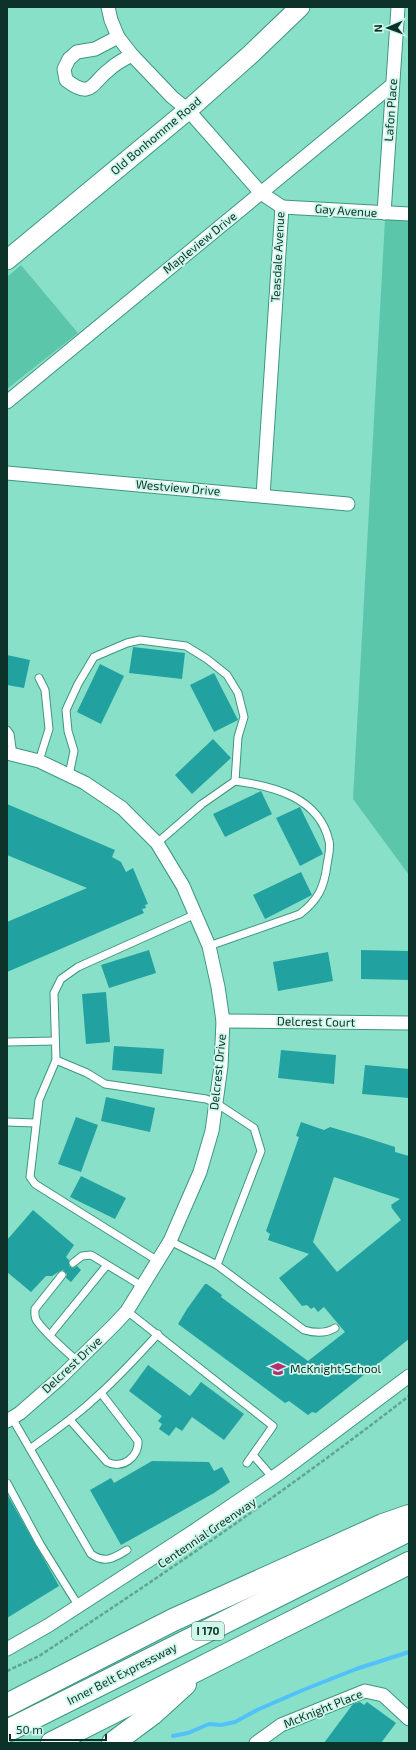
<svg xmlns="http://www.w3.org/2000/svg" width="416" height="1750" font-family="'Exo 2',sans-serif">
<style>
.green{fill:#5cc6ab}
.lines{fill:none;stroke-linecap:round;stroke-linejoin:round}
.stream{stroke:#52c1fa;stroke-width:4}
.building{fill:#21a1a0;fill-rule:evenodd}
.lane-casing{stroke:#3e9680;stroke-width:9}
.street-casing{stroke:#3e9680;stroke-width:15}
.secondary-casing{stroke:#3e9680;stroke-width:21}
.highway-casing{stroke:#3e9680;stroke-width:24}
.path{stroke:#5fa592;stroke-width:2.5;stroke-dasharray:4 2;stroke-linecap:butt}
.lane{stroke:#fff;stroke-width:7}
.street{stroke:#fff;stroke-width:13}
.secondary{stroke:#fff;stroke-width:19}
.highway{stroke:#fff;stroke-width:22}
.labels{text-anchor:middle;stroke-width:3.5;stroke-linejoin:round;paint-order:stroke}
.shield{fill:#cef7ea;stroke:#466d63;stroke-width:1}
.shield-label{font-size:11px;font-weight:bold;fill:#0c3229}
.street-label{font-size:12px;fill:#0c3229;stroke:#cef7ea}
.poi-label{font-size:12px;fill:#0c3229;stroke:#cef7ea;text-anchor:start}
</style>
<rect width="100%" height="100%" fill="#89e0c8"/>
<!-- green -->
<g class="green">
<polygon points="385,219 409,220 409,875 353,799"/>
<polygon points="21,265 78,333 7,389 7,277"/>
</g>
<g class="lines">
<!-- stream -->
<polyline class="stream" points="173,1736 188,1733 209,1724 221,1725 235,1722 257,1710 303,1690 356,1669 409,1652"/>
</g>
<!-- building -->
<g class="building">
<polygon points="133,647 185,653 182,679 129,673"/>
<polygon points="7,655 30,660 24,688 7,685"/>
<polygon points="100,664 124,676 101,724 77,712"/>
<polygon points="214,673 238,720 214,732 190,685"/>
<polygon points="213,739 231,758 192,794 175,775"/>
<polygon points="261,791 272,814 225,837 213,814"/>
<polygon points="7,804 115,850 112,857 121,862 126,872 133,868 148,904 145,905 146,908 142,909 144,913 7,972 7,922 87,888 7,855"/>
<polygon points="300,807 323,854 300,866 276,818"/>
<polygon points="301,872 312,895 265,919 253,895"/>
<polygon points="149,950 156,973 109,988 101,965"/>
<polygon points="361,950 409,951 409,980 361,979"/>
<polygon points="328,952 333,981 278,991 273,962"/>
<polygon points="106,992 110,1042 86,1044 82,994"/>
<polygon points="114,1046 164,1049 162,1074 112,1070"/>
<polygon points="281,1050 336,1055 334,1084 278,1078"/>
<polygon points="365,1065 409,1069 409,1098 362,1094"/>
<polygon points="106,1097 155,1108 150,1132 101,1121"/>
<polygon points="76,1117 98,1125 81,1172 58,1164"/>
<path d="M 301,1122 L 324,1130 L 330,1127 L 364,1137 L 395,1147 L 395,1152 L 409,1156 L 409,1339 L 316,1413 L 312,1412 L 308,1415 L 289,1401 L 285,1403 L 178,1324 L 187,1309 L 205,1284 L 207,1284 L 222,1295 L 221,1297 L 308,1361 L 345,1332 L 324,1307 L 318,1312 L 314,1307 L 311,1309 L 307,1305 L 302,1306 L 279,1278 L 309,1254 L 268,1240 L 270,1234 L 266,1231 L 299,1137 L 296,1136 ZM 334,1177 L 400,1199 L 391,1205 L 392,1207 L 391,1207 L 401,1220 L 337,1272 L 313,1242 Z"/>
<polygon points="81,1176 126,1198 115,1219 70,1197"/>
<polygon points="33,1210 74,1245 66,1257 69,1260 69,1266 73,1268 77,1266 81,1270 71,1282 66,1278 67,1274 63,1270 60,1271 52,1276 46,1276 31,1292 7,1272 7,1240"/>
<polygon points="148,1365 190,1396 201,1382 244,1414 224,1440 192,1417 182,1431 176,1427 169,1436 159,1429 162,1424 158,1421 162,1416 129,1391"/>
<polygon points="152,1461 209,1462 214,1471 222,1467 230,1482 214,1493 121,1545 90,1490 111,1478 114,1483"/>
<polygon points="7,1494 59,1586 7,1618"/>
<polygon points="360,1702 364,1705 367,1702 396,1723 381,1743 324,1743 353,1704"/>
</g>
<g class="lines">
<!-- lane casing -->
<g class="lane-casing">
<g id="lane">
<polyline points="39,678 45,690 49,729 39,761"/>
<polyline points="7,730 10,734 13,755"/>
<polyline points="69,775 74,751 68,731 66,710 78,684 94,657 127,643 140,640 186,646 207,659 227,675 238,693 244,717 238,737 235,781 202,804 157,843"/>
<path d="M 209,946 L 300,914 C 318,900 324,888 327,865 C 328,858 331,848 329,841 C 319,797 273,786 235,781"/>
<polyline points="7,1042 55,1041"/>
<polyline points="56,1060 87,1073 105,1084 206,1099 216,1103 254,1128 261,1151 217,1265 170,1241"/>
<polyline points="7,1122 35,1123"/>
<polyline points="158,1261 35,1184 30,1177 39,1100 56,1060 54,993 61,979 78,967 196,914"/>
<polyline points="73,1263 82,1256 91,1255 142,1286"/>
<path d="M 217,1265 L 304,1330 C 314,1333 325,1334 335,1328"/>
<path d="M 62,1275 L 35,1309 C 35,1314 34,1317 37,1321 C 45,1333 66,1351 77,1361"/>
<polyline points="127,1311 273,1426 247,1463"/>
<polyline points="50,1335 107,1265"/>
<path d="M 12,1418 L 91,1554 C 105,1564 114,1558 127,1550"/>
<path d="M 70,1420 L 107,1462 C 122,1470 139,1457 138,1441 L 101,1393"/>
<path d="M 30,1449 C 51,1433 74,1418 93,1400 C 116,1380 137,1357 158,1334"/>
<polyline points="253,1455 273,1478"/>
<polyline points="7,1483 40,1544 78,1605"/>
</g>
</g>
<!-- street casing -->
<g class="street-casing">
<g id="street">
<polyline points="108,7 111,20 118,37 132,55 172,97 188,110 261,193 282,207 263,496"/>
<path d="M 118,37 L 95,49 L 77,52 L 69,59 L 64,69 L 66,80 C 92,100 91,83 110,69 C 116,63 124,59 132,55"/>
<polyline points="282,207 409,214"/>
<polyline points="384,213 398,7"/>
<polyline points="7,402 392,85"/>
<polyline points="7,473 348,504"/>
<polyline points="7,753 39,761 85,783 122,808 157,843 183,886 209,946 218,987 223,1021 221,1066 212,1131 200,1172 170,1241 127,1311 114,1325 60,1378 20,1413 7,1421"/>
<polyline points="223,1021 409,1023"/>
<polyline points="7,1649 49,1625 191,1533 281,1472 409,1376"/>
<polyline points="256,1743 281,1725 365,1691 383,1695 409,1719"/>
</g>
</g>
<!-- secondary casing -->
<g class="secondary-casing">
<polyline id="secondary" points="7,260 188,110 251,54 300,7"/>
</g>
<!-- highway casing -->
<g class="highway-casing">
<g id="highway">
<polyline points="7,1705 173,1620 383,1525 409,1516"/>
<polyline points="7,1731 409,1530"/>
<polyline points="52,1743 409,1563"/>
<polyline points="113,1743 152,1714 185,1684"/>
</g>
</g>
<!-- path -->
<path class="path" d="M 7,1671 L 39,1656 C 166,1573 289,1489 409,1396"/>
<!-- lane -->
<use href="#lane" class="lane"/>
<!-- street -->
<use href="#street" class="street"/>
<!-- secondary -->
<use href="#secondary" class="secondary"/>
<!-- highway -->
<use href="#highway" class="highway"/>
</g>
<!-- icons -->
<defs>
<g id="school-bare" transform="scale(1.2)"><path d="M0-5L7-2L0 1L-7-2ZM-4 1L0 2.5L4 1V4Q0 6-4 4Z" fill="#b42e72" stroke="#cef7ea" stroke-width="2.5" paint-order="stroke"/></g>
</defs>
<g fill-rule="evenodd">
<use href="#school-bare" x="278" y="1369"/>
</g>
<g class="labels">
<!-- shield labels -->
<rect class="shield" x="192" y="1622" width="32" height="18" rx="3"/>
<g class="shield-label">
<text x="208" y="1635">I 170</text>
</g>
<!-- street labels -->
<g class="street-label">
<text transform="translate(391 110) rotate(-86)" y="4">Lafon Place</text>
<text transform="translate(156 136) rotate(-40)" y="4">Old Bonhomme Road</text>
<text transform="translate(346 211) rotate(4)" y="4">Gay Avenue</text>
<text transform="translate(200 243) rotate(-39)" y="4">Mapleview Drive</text>
<text transform="translate(278 257) rotate(-87)" y="4">Teasdale Avenue</text>
<text transform="translate(178 488) rotate(5)" y="4">Westview Drive</text>
<text transform="translate(316 1022) rotate(1)" y="4">Delcrest Court</text>
<text transform="translate(218 1072) rotate(-84)" y="4">Delcrest Drive</text>
<text transform="translate(72 1365) rotate(-43)" y="4">Delcrest Drive</text>
<text transform="translate(207 1533) rotate(-34)" y="4">Centennial Greenway</text>
<text transform="translate(122 1674) rotate(-27)" y="4">Inner Belt Expressway</text>
<text transform="translate(323 1709) rotate(-22)" y="4">McKnight Place</text>
</g>
<!-- poi labels -->
<g class="poi-label">
<text x="290" y="1373">McKnight School</text>
</g>
</g>
<!-- border -->
<rect width="416" height="1750" fill="none" stroke="#0c3229" stroke-width="16"/>
<!-- north arrow -->
<g transform="translate(388 28) rotate(268)" stroke="#cef7ea" stroke-width="3" paint-order="stroke">
<path d="M0-3L7 15L0 10L-7 15Z" fill="#0c3229"/>
<text y="-6" font-size="11" font-weight="bold" text-anchor="middle" fill="#0c3229">N</text>
</g>
<!-- scale -->
<path d="M10 1734v6h96v-6" fill="none" stroke="#0c3229" stroke-width="2"/>
<text x="16" y="1734" font-size="12" fill="#0c3229" stroke="#cef7ea" stroke-width="3" paint-order="stroke">50 m</text>
</svg>
